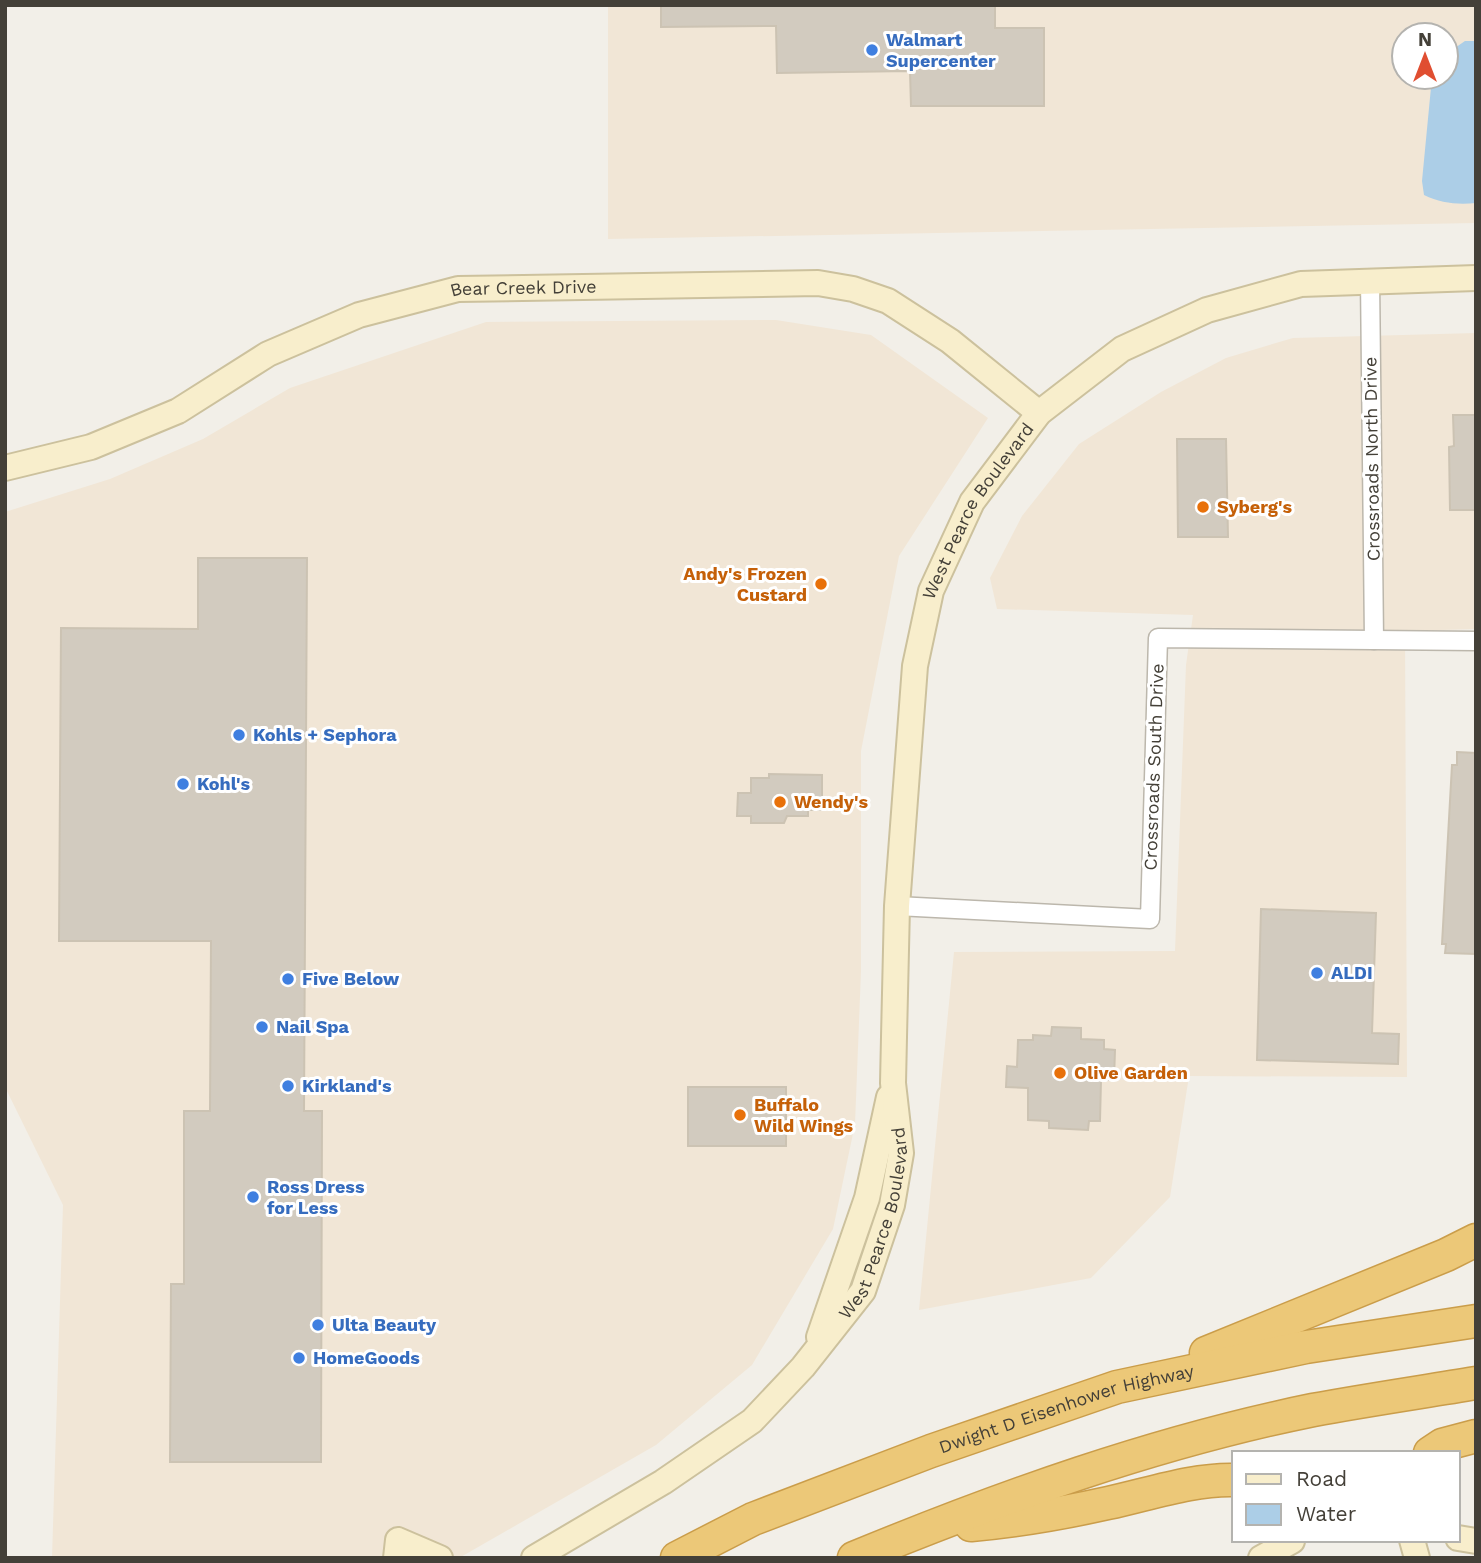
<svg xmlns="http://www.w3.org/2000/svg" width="1481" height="1563" font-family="'Work Sans',sans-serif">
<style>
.commercial{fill:#f1e6d6;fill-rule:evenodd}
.water{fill:#accee7}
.building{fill:#d2cbbf;stroke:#ccc3b3;stroke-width:2}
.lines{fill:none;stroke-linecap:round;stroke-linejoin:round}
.street-casing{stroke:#bcb7ac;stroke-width:21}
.secondary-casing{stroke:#ccc19d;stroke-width:28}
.highway-casing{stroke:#ca9d4a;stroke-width:35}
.street{stroke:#fff;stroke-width:18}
.secondary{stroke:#f8eecc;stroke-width:24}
.highway{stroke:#ecc878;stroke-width:32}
.shop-dot{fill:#3f7fe0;stroke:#fff;stroke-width:2.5}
.food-dot{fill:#e8710a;stroke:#fff;stroke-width:2.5}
.labels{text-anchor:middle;stroke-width:6;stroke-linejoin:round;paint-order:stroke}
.shop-label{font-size:18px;font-weight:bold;fill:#366cbe;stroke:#fff;text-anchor:start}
.street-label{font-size:18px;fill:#444038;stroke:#fff}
.food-label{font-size:18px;font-weight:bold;fill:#c56008;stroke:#fff;text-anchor:start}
</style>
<rect width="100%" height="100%" fill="#f2efe8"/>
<!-- commercial -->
<g class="commercial">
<path d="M 608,5 L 1476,5 L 1476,223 L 608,239 ZM 1404,35 L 1446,35 L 1446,77 L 1404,77 Z"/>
<polygon points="776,320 871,335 988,418 899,556 861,751 861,971 855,1124 833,1229 752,1365 656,1445 459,1558 52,1558 63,1205 5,1087 5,512 110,479 203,439 290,388 486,322"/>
<polygon points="1476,333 1476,629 1405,631 1407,1077 1189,1076 1170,1197 1091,1278 919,1310 954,952 1175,951 1186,665 1193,615 997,609 990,578 1022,516 1079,444 1161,392 1226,358 1293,338"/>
</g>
<!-- water -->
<path class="water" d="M 1465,41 L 1476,41 L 1476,203 C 1457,205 1441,203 1424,195 L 1422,181 L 1432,77 L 1446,77 L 1446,54 Z"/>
<!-- building -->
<g class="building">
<polygon points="661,5 995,5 995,28 1044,28 1044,106 911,106 910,71 777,73 776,26 661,27"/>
<polygon points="1453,415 1476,415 1476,510 1450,510 1449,447 1454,446"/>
<polygon points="1177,439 1226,439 1228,537 1178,537"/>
<polygon points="198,558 307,558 304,1111 322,1111 321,1462 170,1462 171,1284 184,1284 184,1111 210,1111 211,941 59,941 61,628 198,629"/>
<polygon points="1457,752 1476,753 1476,954 1445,953 1446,944 1442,944 1452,765 1457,765"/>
<polygon points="769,774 822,775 822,810 808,810 808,816 787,816 784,823 751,823 751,816 737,816 738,793 751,793 751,778 769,778"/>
<polygon points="1261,909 1376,913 1372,1033 1399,1034 1398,1064 1257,1060"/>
<polygon points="1052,1027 1081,1028 1081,1039 1104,1040 1104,1049 1115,1050 1114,1080 1101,1080 1100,1121 1089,1121 1088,1130 1049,1128 1049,1121 1028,1120 1028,1088 1006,1087 1007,1066 1017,1067 1018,1040 1033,1040 1033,1035 1051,1036"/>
<rect x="688" y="1087" width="98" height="59"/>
</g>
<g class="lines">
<!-- street casing -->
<g class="street-casing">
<g id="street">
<polyline points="1370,279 1374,640"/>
<polyline points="897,906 1150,919 1158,638 1476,641"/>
</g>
</g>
<!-- secondary casing -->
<g class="secondary-casing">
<g id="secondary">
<path id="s1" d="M 5,468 L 91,447 L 178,411 L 268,354 L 359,315 L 458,289 L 818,283 L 853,289 L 888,301 L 950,341 L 1039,413"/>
<polyline points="819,1337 867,1198 889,1097"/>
<polyline points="1458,1538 1476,1541"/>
<polyline points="1412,1540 1417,1558"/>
<polyline points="396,1558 398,1540 440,1558"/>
<path id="s2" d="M 534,1558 L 663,1482 L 752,1421 L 803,1367 L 863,1291 L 892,1205 L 901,1153 L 893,1083 L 894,1037 L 897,906 L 915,666 L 931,591 L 972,502 L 1039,413 L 1122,349 L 1207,310 L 1301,284 L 1476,278"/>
<polyline points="1261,1558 1292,1541"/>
</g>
</g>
<!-- highway casing -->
<g class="highway-casing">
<g id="highway">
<polyline points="1206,1353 1446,1255 1476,1240"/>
<polyline points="1430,1453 1442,1445 1476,1436"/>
<path d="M 971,1525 C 1017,1521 1063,1513 1108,1503 C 1150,1494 1192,1479 1234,1480"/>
<path id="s3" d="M 677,1558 L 753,1519 L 931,1451 L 1117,1387 L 1306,1347 L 1476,1321"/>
<path d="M 854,1558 C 1002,1497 1156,1442 1313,1410 C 1367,1400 1422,1392 1476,1383"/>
</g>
</g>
<!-- street -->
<use href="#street" class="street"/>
<!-- secondary -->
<use href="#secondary" class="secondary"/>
<!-- highway -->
<use href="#highway" class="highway"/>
</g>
<!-- markers -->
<g class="shop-dot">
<circle cx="872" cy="50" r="7"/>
<circle cx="239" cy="735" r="7"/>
<circle cx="183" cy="784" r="7"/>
<circle cx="1317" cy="973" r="7"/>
<circle cx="288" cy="979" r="7"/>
<circle cx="262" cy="1027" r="7"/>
<circle cx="288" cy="1086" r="7"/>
<circle cx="253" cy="1197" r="7"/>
<circle cx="318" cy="1325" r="7"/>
<circle cx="299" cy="1358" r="7"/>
</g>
<g class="food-dot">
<circle cx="1203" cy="507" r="7"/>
<circle cx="821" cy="584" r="7"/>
<circle cx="780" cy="802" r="7"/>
<circle cx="1060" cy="1073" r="7"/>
<circle cx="740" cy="1115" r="7"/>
</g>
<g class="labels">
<!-- shop labels -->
<g class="shop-label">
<text x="886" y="46">Walmart<tspan x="886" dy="21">Supercenter</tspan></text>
<text x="253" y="741">Kohls + Sephora</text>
<text x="197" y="790">Kohl's</text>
<text x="1331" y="979">ALDI</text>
<text x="302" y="985">Five Below</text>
<text x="276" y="1033">Nail Spa</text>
<text x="302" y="1092">Kirkland's</text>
<text x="267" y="1193">Ross Dress<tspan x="267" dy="21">for Less</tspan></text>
<text x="332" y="1331">Ulta Beauty</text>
<text x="313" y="1364">HomeGoods</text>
</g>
<!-- street labels -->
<g class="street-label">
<text dy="6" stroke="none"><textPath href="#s1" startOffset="556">Bear Creek Drive</textPath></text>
<text transform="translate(1372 459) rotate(-91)" y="6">Crossroads North Drive</text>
<text dy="6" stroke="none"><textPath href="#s2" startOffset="1230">West Pearce Boulevard</textPath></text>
<text transform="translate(1154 767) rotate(-88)" y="6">Crossroads South Drive</text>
<text dy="6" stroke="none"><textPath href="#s2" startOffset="497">West Pearce Boulevard</textPath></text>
<text dy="6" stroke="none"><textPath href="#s3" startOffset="418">Dwight D Eisenhower Highway</textPath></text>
</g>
<!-- food labels -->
<g class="food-label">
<text x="1217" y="513">Syberg's</text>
<text x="807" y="580" text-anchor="end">Andy's Frozen<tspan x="807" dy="21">Custard</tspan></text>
<text x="794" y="808">Wendy's</text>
<text x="1074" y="1079">Olive Garden</text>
<text x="754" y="1111">Buffalo<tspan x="754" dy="21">Wild Wings</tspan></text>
</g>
</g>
<!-- border -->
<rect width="1481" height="1563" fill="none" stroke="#444038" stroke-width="14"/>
<!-- legend -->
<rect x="1232" y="1451" width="228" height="91" fill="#ffffff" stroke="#b4b3af" stroke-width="2"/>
<rect x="1246" y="1474" width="35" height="10" fill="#f8eecc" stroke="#b4b3af" stroke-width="2"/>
<text x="1296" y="1486" font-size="21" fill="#444038">Road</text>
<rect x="1246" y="1504" width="35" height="21" fill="#accee7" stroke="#b4b3af" stroke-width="2"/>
<text x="1296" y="1521" font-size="21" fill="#444038">Water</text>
<!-- north arrow -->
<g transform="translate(1425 56)"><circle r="33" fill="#ffffff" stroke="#b4b3af" stroke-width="2"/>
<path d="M0-5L12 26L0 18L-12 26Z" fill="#e04e31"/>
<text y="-10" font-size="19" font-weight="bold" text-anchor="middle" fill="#444038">N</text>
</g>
</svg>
